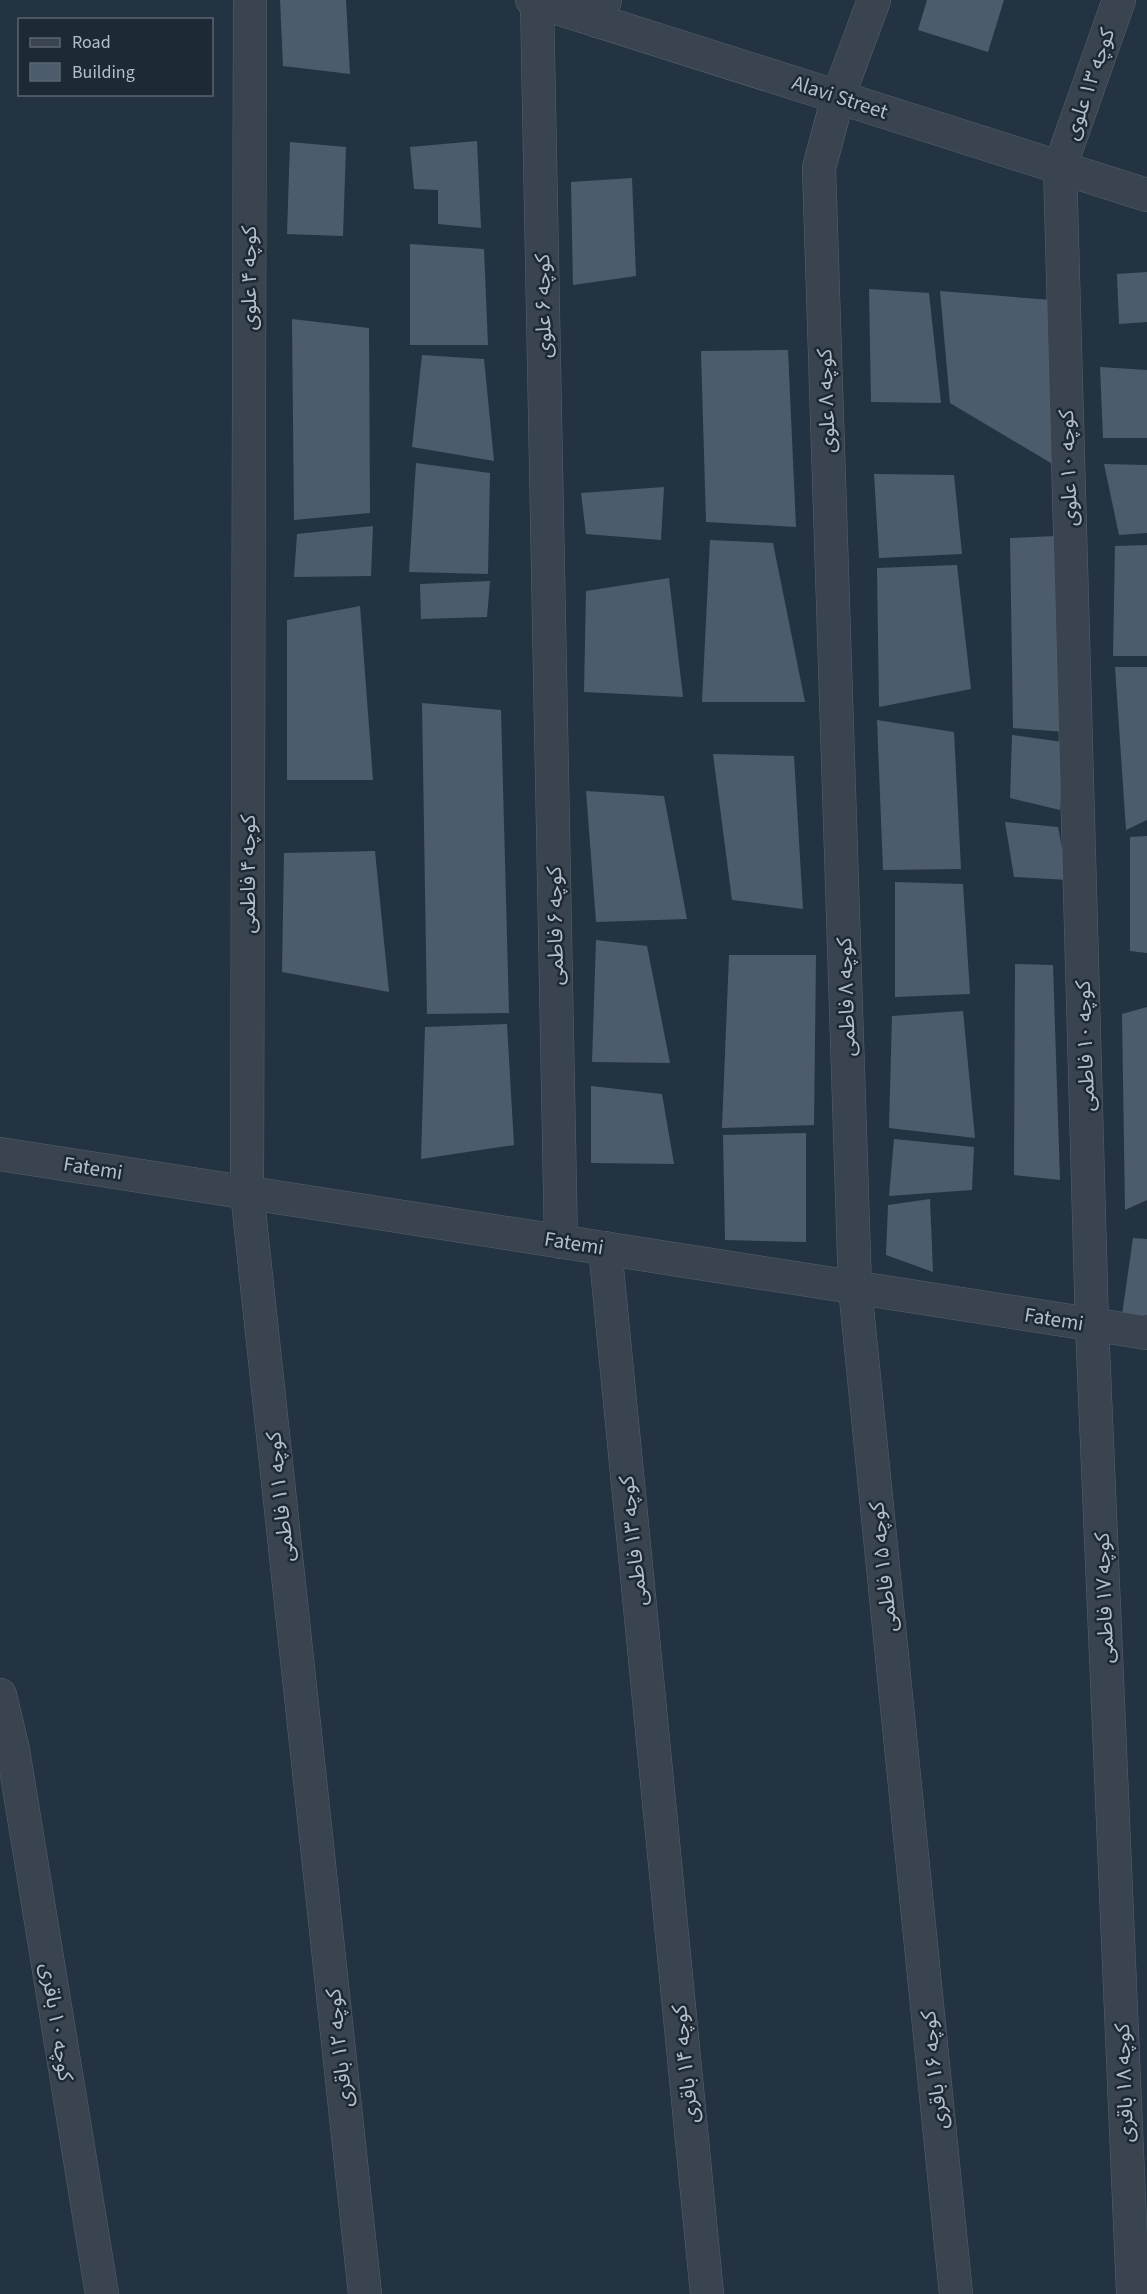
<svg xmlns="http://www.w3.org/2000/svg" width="1147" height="2294" font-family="'Source Sans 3','Noto Sans Arabic',sans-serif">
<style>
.building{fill:#4d5c6c}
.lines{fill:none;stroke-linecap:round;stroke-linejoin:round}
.minor-casing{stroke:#56626e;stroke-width:34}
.tertiary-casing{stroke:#56626e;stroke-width:34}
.minor{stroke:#394450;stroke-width:33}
.tertiary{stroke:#394450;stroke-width:33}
.labels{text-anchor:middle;stroke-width:5;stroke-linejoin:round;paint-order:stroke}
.street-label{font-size:21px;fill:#b5bfcb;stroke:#1d2935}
</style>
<rect width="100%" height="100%" fill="#243341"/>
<!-- building -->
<g class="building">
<polygon points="280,0 346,0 350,74 283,66"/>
<polygon points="927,0 1004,0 988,52 918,30"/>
<polygon points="477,141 481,228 438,224 438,190 414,189 410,147"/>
<polygon points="290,142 346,147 343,236 287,234"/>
<polygon points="632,178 636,276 573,285 571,182"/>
<polygon points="410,244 484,249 488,345 410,345"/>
<polygon points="1147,272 1147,322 1119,324 1117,274"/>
<polygon points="869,289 929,293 941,403 871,402"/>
<polygon points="940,291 1051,300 1061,469 950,403"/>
<polygon points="292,319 369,328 370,513 294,520"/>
<polygon points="788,350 796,527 706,522 701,351"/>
<polygon points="422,355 484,359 494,461 412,447"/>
<polygon points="1100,367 1147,370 1147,438 1103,438"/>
<polygon points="416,463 490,473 488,574 409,572"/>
<polygon points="1104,464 1147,465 1147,533 1119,535"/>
<polygon points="874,474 954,475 962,554 879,558"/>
<polygon points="664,487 661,540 586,534 581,493"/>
<polygon points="373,526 371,576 294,577 297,534"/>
<polygon points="1056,536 1066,732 1013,728 1010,538"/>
<polygon points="710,540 773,543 805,702 702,702"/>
<polygon points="1147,545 1147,656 1113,656 1115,546"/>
<polygon points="957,565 971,689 879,707 877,568"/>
<polygon points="669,578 683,697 584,692 586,591"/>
<polygon points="490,581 487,617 421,619 420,584"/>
<polygon points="360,606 373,780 287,780 287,620"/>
<polygon points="1115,667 1147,667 1147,820 1126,830"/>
<polygon points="422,703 501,710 509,1013 427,1014"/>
<polygon points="877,720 954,732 961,869 883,870"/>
<polygon points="1012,735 1063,742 1060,810 1010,798"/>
<polygon points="713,754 794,756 803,909 732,900"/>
<polygon points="586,791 664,796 687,919 596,922"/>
<polygon points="1005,822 1058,827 1068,880 1014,877"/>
<polygon points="1147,836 1147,953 1130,951 1130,837"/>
<polygon points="375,851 389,992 282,972 284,853"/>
<polygon points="895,882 963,884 970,994 895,997"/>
<polygon points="596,940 647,946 670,1063 592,1062"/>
<polygon points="729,955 816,955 814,1125 722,1128"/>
<polygon points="1015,964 1053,965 1060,1180 1014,1175"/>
<polygon points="1147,1007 1147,1200 1125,1210 1122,1014"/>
<polygon points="963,1011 975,1138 889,1128 892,1016"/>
<polygon points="507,1024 514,1145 421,1159 425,1027"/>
<polygon points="591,1086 662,1094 674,1164 591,1163"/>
<polygon points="806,1133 806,1242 725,1240 723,1135"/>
<polygon points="894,1139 974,1147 972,1190 889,1196"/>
<polygon points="930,1199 933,1272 886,1255 888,1205"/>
<polygon points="1133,1238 1147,1239 1147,1315 1122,1315"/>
</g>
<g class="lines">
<!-- minor casing -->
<g class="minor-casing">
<g id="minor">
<polyline points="250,0 247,1192 365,2294"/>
<polyline points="874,0 838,97 819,168 855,1288 956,2294"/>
<polyline points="1119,0 1060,167 1092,1325 1133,2294"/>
<polyline points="537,1 561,1242"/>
<polyline points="597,21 605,0"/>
<polyline points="605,1248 707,2294"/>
<polyline points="0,1695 13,1750 102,2294"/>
</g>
</g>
<!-- tertiary casing -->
<g class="tertiary-casing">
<g id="tertiary">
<polyline points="532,0 1147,195"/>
<polyline points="0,1154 1147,1333"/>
</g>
</g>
<!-- minor -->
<use href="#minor" class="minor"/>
<!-- tertiary -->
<use href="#tertiary" class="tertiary"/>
</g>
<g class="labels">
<!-- street labels -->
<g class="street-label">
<text transform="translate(1089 84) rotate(-71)" y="7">کوچه ۱۳ علوی</text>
<text transform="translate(840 97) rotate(18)" y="7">Alavi Street</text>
<text transform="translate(249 278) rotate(-90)" y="7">کوچه ۴ علوی</text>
<text transform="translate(543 306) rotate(-91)" y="7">کوچه ۶ علوی</text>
<text transform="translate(826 401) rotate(-92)" y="7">کوچه ۸ علوی</text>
<text transform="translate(1068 468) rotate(-92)" y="7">کوچه ۱۰ علوی</text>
<text transform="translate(248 874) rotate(-90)" y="7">کوچه ۴ فاطمی</text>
<text transform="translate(555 926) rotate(-91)" y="7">کوچه ۶ فاطمی</text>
<text transform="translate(846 997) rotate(-92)" y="7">کوچه ۸ فاطمی</text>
<text transform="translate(1085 1046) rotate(-92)" y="7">کوچه ۱۰ فاطمی</text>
<text transform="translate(93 1168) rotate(9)" y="7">Fatemi</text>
<text transform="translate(574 1243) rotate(9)" y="7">Fatemi</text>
<text transform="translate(1054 1319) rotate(9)" y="7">Fatemi</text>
<text transform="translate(280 1497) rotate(-96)" y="7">کوچه ۱۱ فاطمی</text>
<text transform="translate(633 1541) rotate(-96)" y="7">کوچه ۱۳ فاطمی</text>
<text transform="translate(883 1567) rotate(-96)" y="7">کوچه ۱۵ فاطمی</text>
<text transform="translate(1104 1598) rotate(-92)" y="7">کوچه ۱۷ فاطمی</text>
<text transform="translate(57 2022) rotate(81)" y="7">کوچه ۱۰ باقری</text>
<text transform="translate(339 2048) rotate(-96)" y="7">کوچه ۱۲ باقری</text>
<text transform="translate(685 2064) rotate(-96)" y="7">کوچه ۱۴ باقری</text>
<text transform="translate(934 2070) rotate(-96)" y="7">کوچه ۱۶ باقری</text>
<text transform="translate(1124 2083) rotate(-92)" y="7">کوچه ۱۸ باقری</text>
</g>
</g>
<!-- legend -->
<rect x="18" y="18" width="195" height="78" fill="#1d2935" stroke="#5a6571" stroke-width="1.5"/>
<rect x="30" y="38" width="30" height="9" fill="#394450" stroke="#5a6571" stroke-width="1.5"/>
<text x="72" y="48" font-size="18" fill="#b5bfcb">Road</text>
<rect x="30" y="63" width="30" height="18" fill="#4d5c6c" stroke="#5a6571" stroke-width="1.5"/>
<text x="72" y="78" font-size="18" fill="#b5bfcb">Building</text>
</svg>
